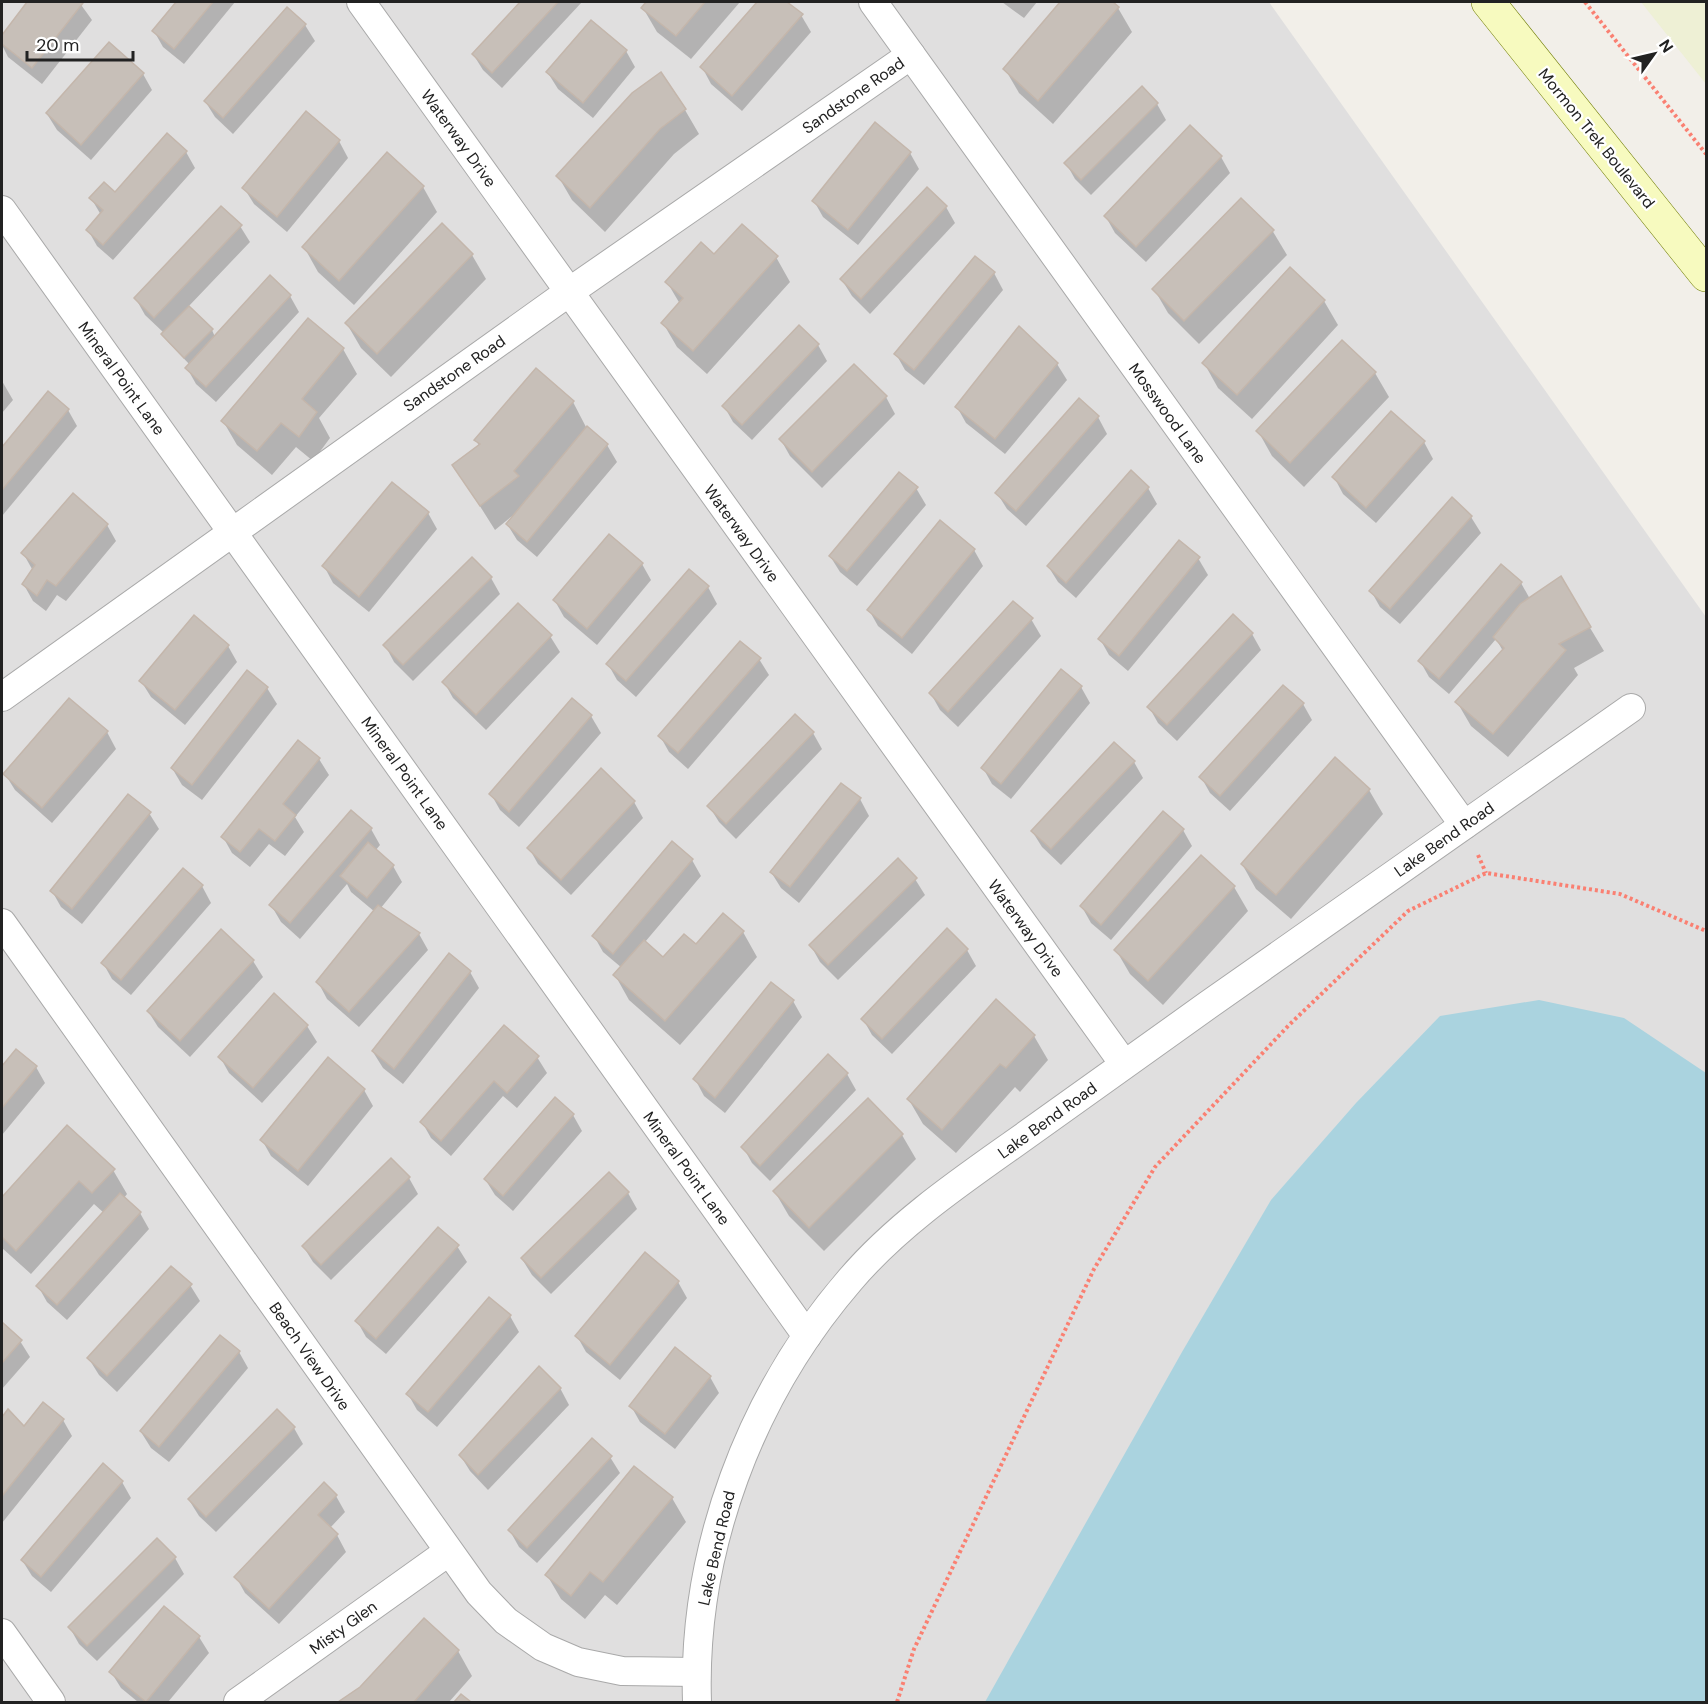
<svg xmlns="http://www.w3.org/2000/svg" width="1708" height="1704" font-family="'DM Sans',sans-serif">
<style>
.residential{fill:#e0dfdf}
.farmland{fill:#eef0d5}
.water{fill:#aad3df}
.shadow{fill:#0003}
.building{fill:#c7bfb8;stroke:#c4b6ab;stroke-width:1.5}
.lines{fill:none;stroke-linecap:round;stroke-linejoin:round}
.street-casing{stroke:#a9a9a9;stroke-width:30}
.secondary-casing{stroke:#707d05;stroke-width:34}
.path{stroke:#fa8072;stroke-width:4;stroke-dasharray:3 3;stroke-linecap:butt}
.street{stroke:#fff;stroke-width:28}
.secondary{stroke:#f7fabf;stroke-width:33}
.labels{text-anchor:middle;stroke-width:4.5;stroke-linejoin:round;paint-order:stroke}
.street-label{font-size:16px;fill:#222;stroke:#fff}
</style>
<rect width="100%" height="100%" fill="#f2efe9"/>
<!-- residential -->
<polygon class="residential" points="2,2 1269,2 1706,617 1706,1702 2,1702"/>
<!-- farmland -->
<polygon class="farmland" points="1641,2 1706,2 1706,84"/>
<!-- water -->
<polygon class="water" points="1539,1000 1624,1018 1706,1073 1706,1702 985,1702 1182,1352 1271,1200 1356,1103 1440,1016"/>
<!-- shadow -->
<g class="shadow">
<polygon points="29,2 79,2 92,20 42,84 8,57 2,45 2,37"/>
<polygon points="178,2 235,2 184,64 163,47 154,31"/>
<polygon points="522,2 582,2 502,88 483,70 473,54"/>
<polygon points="648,2 740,2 691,59 657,32 643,8"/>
<polygon points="759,2 785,2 801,15 811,32 742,111 711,84 702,67"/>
<polygon points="1002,2 1037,2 1024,18"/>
<polygon points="1062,2 1111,2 1118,8 1132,32 1053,124 1019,93 1005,69"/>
<polygon points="287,9 305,25 315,41 233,134 215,117 205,101"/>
<polygon points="591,22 626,51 635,67 593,118 558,89 548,73"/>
<polygon points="109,44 143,74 152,90 91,160 57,130 47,114"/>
<polygon points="1142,88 1157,104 1166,120 1091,195 1075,179 1066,163"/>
<polygon points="685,110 699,134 674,154 605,232 572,200 558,176"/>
<polygon points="307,114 339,141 348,158 287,232 254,204 244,188"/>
<polygon points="875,124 910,153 919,169 858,245 823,217 814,201"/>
<polygon points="186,152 195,168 113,260 97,246 88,230 101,215 91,198 115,194"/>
<polygon points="387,155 423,187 437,212 354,305 318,272 304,247"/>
<polygon points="1221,157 1230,173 1146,262 1115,233 1106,217"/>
<polygon points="946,207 955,223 870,314 852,296 842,280"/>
<polygon points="240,226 250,242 188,307 212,330 215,337 290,296 299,312 216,402 196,384 187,368 190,365 168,342 164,333 145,315 136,299"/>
<polygon points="1272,230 1287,255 1199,344 1168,313 1154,289"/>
<polygon points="472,255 486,279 391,377 361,348 347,324"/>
<polygon points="715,256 776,257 790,282 707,374 677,347 663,323 680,304 667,282"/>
<polygon points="975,258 994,273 1003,290 924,385 905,370 896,354"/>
<polygon points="1324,301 1338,325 1252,419 1218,388 1204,363"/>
<polygon points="308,320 343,349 357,374 319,418 330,438 313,461 296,447 272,475 237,445 223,421"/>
<polygon points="1342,342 1375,373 1389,397 1304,487 1272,456 1258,431"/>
<polygon points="818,345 827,361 752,440 733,422 724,406"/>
<polygon points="1057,364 1067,380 1005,454 966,423 957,407"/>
<polygon points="854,366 886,397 895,414 822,488 790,456 781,440"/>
<polygon points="2,381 13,400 2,413"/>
<polygon points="49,393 68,410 77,426 2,516 2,450"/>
<polygon points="573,402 586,427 607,445 617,462 537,557 517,540 507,524 512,516 495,530 454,465 479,446 476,440"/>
<polygon points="1391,413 1424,442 1433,459 1376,523 1343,494 1334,477"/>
<polygon points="1098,417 1107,434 1026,526 1007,509 997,493"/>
<polygon points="916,488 926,505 857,586 840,572 830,556"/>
<polygon points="1148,488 1157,504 1076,598 1058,582 1048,566"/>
<polygon points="428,513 437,529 369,612 333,583 324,566"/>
<polygon points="1471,517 1481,533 1400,624 1380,607 1371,591"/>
<polygon points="107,525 116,541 66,601 57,595 46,611 33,601 24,585 32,569 23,553"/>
<polygon points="974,550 983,566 912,654 878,626 869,610"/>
<polygon points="1198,558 1208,575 1128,671 1109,655 1100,639"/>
<polygon points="472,559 491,578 500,594 413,681 394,662 385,645"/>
<polygon points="642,564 651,580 597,645 564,617 555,601"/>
<polygon points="1502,566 1521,583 1530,599 1560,578 1604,651 1574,668 1578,675 1508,757 1471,726 1457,702 1503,651 1496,639 1449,694 1429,677 1420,661"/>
<polygon points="690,571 708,587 717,604 636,697 617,680 608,664"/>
<polygon points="1031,619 1041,636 958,727 940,710 931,694"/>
<polygon points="1252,634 1261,650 1177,741 1158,723 1149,707"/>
<polygon points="550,636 560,652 486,730 453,698 444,682"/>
<polygon points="228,646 237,662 185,725 151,697 141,681"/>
<polygon points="759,659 769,675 688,769 669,752 660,736"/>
<polygon points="1081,687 1090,703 1011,799 992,784 983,768"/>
<polygon points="267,688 277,704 202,800 182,785 172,768"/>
<polygon points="572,700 591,716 601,733 519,827 500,810 491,794"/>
<polygon points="1303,704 1312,720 1230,811 1210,793 1201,777"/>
<polygon points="107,732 116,749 52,823 15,790 5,774"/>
<polygon points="813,733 822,749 736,839 719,822 709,806"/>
<polygon points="298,742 319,759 329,775 295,817 304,832 285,856 269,844 250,867 232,853 223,837"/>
<polygon points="1134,762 1143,778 1061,865 1042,847 1032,831"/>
<polygon points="1369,790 1383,814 1291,919 1256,889 1242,864"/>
<polygon points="860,799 869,816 799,903 781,888 771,872"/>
<polygon points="634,802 643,818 571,895 538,864 529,848"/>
<polygon points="149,813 159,829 82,924 61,907 52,891"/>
<polygon points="371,829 380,845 375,851 393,866 402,882 380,909 419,934 428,950 359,1027 327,999 318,982 375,912 351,892 347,884 300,939 281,922 271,905"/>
<polygon points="1183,830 1192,846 1111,940 1091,923 1082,907"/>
<polygon points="692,860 701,876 645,942 663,959 696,946 723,915 743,932 757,957 680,1045 629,1000 615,975 622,968 603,952 594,936"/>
<polygon points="915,879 925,895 838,980 820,962 811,946"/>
<polygon points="202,886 211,903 131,995 112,979 103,963"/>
<polygon points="1234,887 1248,911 1163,1005 1130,974 1116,950"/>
<polygon points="967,950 976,966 892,1054 872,1035 863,1019"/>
<polygon points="449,955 470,972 479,988 403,1084 383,1068 373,1052"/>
<polygon points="253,961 263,977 190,1057 158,1027 148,1011"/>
<polygon points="274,996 307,1026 317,1042 262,1103 229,1073 220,1057"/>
<polygon points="793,1001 802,1017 725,1113 704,1096 695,1079"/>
<polygon points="504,1027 537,1057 547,1073 517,1108 503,1096 451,1156 431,1138 422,1122"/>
<polygon points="1034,1036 1048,1060 1020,1092 1015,1087 956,1153 923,1124 909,1100"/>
<polygon points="16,1051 36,1067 45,1083 2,1135 2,1068"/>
<polygon points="847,1074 856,1090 770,1181 752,1163 743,1147"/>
<polygon points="364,1090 373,1106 308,1186 271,1156 262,1140"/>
<polygon points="868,1100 902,1135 916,1159 824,1251 789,1216 775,1192"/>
<polygon points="573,1115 582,1131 513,1211 495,1195 485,1179"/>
<polygon points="67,1127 113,1170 127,1194 124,1198 140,1213 149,1229 67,1320 47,1302 38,1286 104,1213 94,1204 31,1274 2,1248 2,1200"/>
<polygon points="409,1178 418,1194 331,1280 313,1262 303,1246"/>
<polygon points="628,1193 637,1209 551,1294 532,1275 522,1259"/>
<polygon points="457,1246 467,1262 386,1354 366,1337 357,1321"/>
<polygon points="678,1282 687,1298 620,1380 586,1352 577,1336"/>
<polygon points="190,1285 200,1301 117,1392 99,1375 89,1359"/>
<polygon points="510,1316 519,1332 437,1427 417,1410 408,1394"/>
<polygon points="2,1324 20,1341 30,1357 2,1389"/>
<polygon points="239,1352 248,1368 169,1462 151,1448 141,1432"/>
<polygon points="710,1377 719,1393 675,1449 640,1422 631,1406"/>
<polygon points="560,1388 569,1405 488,1490 470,1471 460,1455"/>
<polygon points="277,1411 294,1428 303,1444 216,1532 199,1516 189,1500"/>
<polygon points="8,1412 24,1428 63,1420 72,1436 2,1523 2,1419"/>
<polygon points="610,1457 620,1473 537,1563 519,1547 510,1531"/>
<polygon points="122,1482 131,1498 51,1592 32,1576 22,1560"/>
<polygon points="336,1496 345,1512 330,1528 337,1535 346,1552 279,1624 245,1593 236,1577"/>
<polygon points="672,1498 686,1522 617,1605 605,1595 585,1619 561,1599 547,1575"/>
<polygon points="175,1558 184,1574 97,1661 79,1644 70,1628"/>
<polygon points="199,1637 209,1653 168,1702 138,1702 121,1688 111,1672"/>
<polygon points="458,1651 472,1676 449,1702 341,1702 361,1688"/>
</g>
<!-- building -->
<g class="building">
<polygon points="27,2 81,2 83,3 32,68 2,44 2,35"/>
<polygon points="176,2 213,2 174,49 152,31"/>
<polygon points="520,2 558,2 492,73 472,54"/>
<polygon points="646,2 705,2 676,36 641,8"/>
<polygon points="757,2 787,2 803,14 732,96 700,67"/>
<polygon points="1060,2 1113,2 1119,7 1038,101 1003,69"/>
<polygon points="287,7 306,24 223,118 204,101"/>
<polygon points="591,20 627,50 583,103 546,72"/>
<polygon points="109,42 144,73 81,145 46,113"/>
<polygon points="661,72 686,109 660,129 590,208 556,176 632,93"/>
<polygon points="1142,86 1158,103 1081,180 1064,163"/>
<polygon points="306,111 340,140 277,217 242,188"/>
<polygon points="875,122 911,152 848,230 812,201"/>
<polygon points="1190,125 1222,156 1136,247 1104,216"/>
<polygon points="167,133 187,151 103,245 86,230 103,210 89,198 104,182 115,192"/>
<polygon points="387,152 424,186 339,281 302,247"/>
<polygon points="927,187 947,206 861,299 840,279"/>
<polygon points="1241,198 1274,230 1184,321 1152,289"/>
<polygon points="221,206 242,225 154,318 134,298"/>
<polygon points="442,223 473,254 377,354 345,323"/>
<polygon points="742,224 778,256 693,351 661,323 683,298 665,282 701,242 714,254"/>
<polygon points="975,256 995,272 914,370 894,354"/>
<polygon points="1290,267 1325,300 1237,395 1202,363"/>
<polygon points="270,275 291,295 206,387 185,368"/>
<polygon points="189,306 213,329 184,358 161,334"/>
<polygon points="308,318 344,348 302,399 317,412 299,437 281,423 257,451 221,421"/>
<polygon points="799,325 819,344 742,425 722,406"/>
<polygon points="1019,326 1058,363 995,439 955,407"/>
<polygon points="1342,340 1376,372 1290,463 1256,431"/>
<polygon points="854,364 887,396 812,472 779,439"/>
<polygon points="536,368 574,401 514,471 519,476 480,506 452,465 480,444 474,440"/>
<polygon points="48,391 69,409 2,490 2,447"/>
<polygon points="1079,398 1099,416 1016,511 995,493"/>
<polygon points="1391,411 1425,441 1366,508 1332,477"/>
<polygon points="587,426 608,444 527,542 506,524"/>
<polygon points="1131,470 1149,487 1066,583 1047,566"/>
<polygon points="899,472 918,487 847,571 829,556"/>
<polygon points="392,482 429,512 359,597 322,566"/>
<polygon points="73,493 108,524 56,586 47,580 37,596 22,584 35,565 21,553"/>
<polygon points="1452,497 1472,516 1390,609 1369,591"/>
<polygon points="940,520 975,549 902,638 867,610"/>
<polygon points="609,534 643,563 587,629 553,600"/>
<polygon points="1179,540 1200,557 1119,656 1098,639"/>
<polygon points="472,557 492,577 403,665 383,645"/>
<polygon points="1501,564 1522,582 1439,679 1418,661"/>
<polygon points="689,569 709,586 626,681 606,664"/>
<polygon points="1561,576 1591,627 1559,644 1566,650 1493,734 1455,702 1504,648 1493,637 1520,604"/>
<polygon points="1013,601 1033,618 948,712 929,693"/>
<polygon points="518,603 552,635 476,715 442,682"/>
<polygon points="1233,614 1253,633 1167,725 1147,707"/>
<polygon points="194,615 229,645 175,710 139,681"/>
<polygon points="740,641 761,658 678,753 658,736"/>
<polygon points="1061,669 1082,686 1001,784 981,768"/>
<polygon points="247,670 268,687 192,785 171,768"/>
<polygon points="1283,685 1304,703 1220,796 1199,777"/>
<polygon points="69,698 108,731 42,808 3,774"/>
<polygon points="572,698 592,715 509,812 489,794"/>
<polygon points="795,714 814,732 726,824 707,806"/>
<polygon points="298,740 320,758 283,804 296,815 275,841 259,829 240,852 221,837"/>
<polygon points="1114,742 1135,761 1051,849 1031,831"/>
<polygon points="1335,757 1370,789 1276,895 1241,864"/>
<polygon points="601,768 635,801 561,880 527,848"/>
<polygon points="841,783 861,798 790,887 770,872"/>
<polygon points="128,794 151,812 72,909 50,891"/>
<polygon points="351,810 372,828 290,923 269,905"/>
<polygon points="1163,811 1184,829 1101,925 1080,906"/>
<polygon points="672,841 693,859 613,954 592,936"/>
<polygon points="368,842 394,865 367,898 340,876"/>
<polygon points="1201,855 1235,886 1148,981 1114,950"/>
<polygon points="898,858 917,878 828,965 809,945"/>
<polygon points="183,868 203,885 121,980 101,963"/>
<polygon points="378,905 420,933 349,1012 316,982"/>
<polygon points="723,913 744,931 665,1021 613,975 644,940 663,957 684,934 696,944"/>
<polygon points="947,928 968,949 882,1039 861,1019"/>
<polygon points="221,929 254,960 180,1041 147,1011"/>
<polygon points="449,953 471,971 394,1069 372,1051"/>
<polygon points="771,982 794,1000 715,1098 693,1079"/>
<polygon points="274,993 308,1025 253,1088 218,1057"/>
<polygon points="996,999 1035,1035 1006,1068 1000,1064 942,1130 907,1099"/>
<polygon points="504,1025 539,1056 507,1093 494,1081 441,1141 420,1122"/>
<polygon points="16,1049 37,1066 2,1108 2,1066"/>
<polygon points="828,1054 848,1073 760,1166 741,1147"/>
<polygon points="328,1057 365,1089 298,1171 260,1140"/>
<polygon points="555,1097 574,1114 503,1196 484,1179"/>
<polygon points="868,1098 903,1134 809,1228 773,1191"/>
<polygon points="67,1125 115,1169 92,1193 79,1181 16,1251 2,1237 2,1197"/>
<polygon points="391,1158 410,1177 321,1265 302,1246"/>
<polygon points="609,1172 629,1192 541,1278 521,1258"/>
<polygon points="120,1193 141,1212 57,1305 36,1286"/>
<polygon points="438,1227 459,1245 376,1339 355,1321"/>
<polygon points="645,1252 679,1281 610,1365 575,1336"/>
<polygon points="171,1266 192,1284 107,1376 87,1358"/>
<polygon points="489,1297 511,1315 428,1412 406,1394"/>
<polygon points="2,1322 22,1340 2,1363"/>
<polygon points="220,1335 240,1351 159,1447 140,1431"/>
<polygon points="675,1347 711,1376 665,1434 629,1406"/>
<polygon points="539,1366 561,1388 478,1475 459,1455"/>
<polygon points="43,1402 64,1419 2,1496 2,1417 8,1409 24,1426"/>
<polygon points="277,1409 295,1427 206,1517 188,1499"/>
<polygon points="592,1438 612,1456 527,1548 508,1530"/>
<polygon points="103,1463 123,1481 41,1577 21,1560"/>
<polygon points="634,1466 673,1497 603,1582 590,1572 571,1596 545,1575"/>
<polygon points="324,1482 337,1495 318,1515 338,1534 269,1609 234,1577"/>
<polygon points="157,1538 176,1557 87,1646 68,1627"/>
<polygon points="164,1606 200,1636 146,1702 109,1672"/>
<polygon points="424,1618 459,1650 414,1702 338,1702 360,1687"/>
<polygon points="461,1694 471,1702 454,1702"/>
</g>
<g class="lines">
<!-- street casing -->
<g class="street-casing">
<g id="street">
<polyline points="361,2 1124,1064"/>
<polyline points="873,2 1464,825"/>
<polyline points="2,210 807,1336"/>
<polyline points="2,697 569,292 911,55"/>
<polyline points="2,923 479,1593 506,1621 543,1647 578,1662 622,1671 696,1672"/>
<polyline points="2,1633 51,1702"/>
<polyline points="238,1702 448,1552"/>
<path d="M 697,1702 C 692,1550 750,1396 850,1280 C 896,1226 957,1184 1015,1143 C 1079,1097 1143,1051 1208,1005 C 1349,906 1490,807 1631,708"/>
</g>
</g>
<!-- secondary casing -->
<g class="secondary-casing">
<polyline id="secondary" points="1488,2 1706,275"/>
</g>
<!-- path -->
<g class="path">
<polyline points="1585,2 1706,154"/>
<polyline points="1478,855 1486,873"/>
<polyline points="897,1702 914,1649 1094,1269 1155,1167 1289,1025 1408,911 1486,873 1620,894 1706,931"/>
</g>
<!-- street -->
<use href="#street" class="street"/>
<!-- secondary -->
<use href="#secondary" class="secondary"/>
</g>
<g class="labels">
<!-- street labels -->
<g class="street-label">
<text transform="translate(853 95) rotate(-35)" y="6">Sandstone Road</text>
<text transform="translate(459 138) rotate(54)" y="6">Waterway Drive</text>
<text transform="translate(1597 138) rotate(51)" y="6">Mormon Trek Boulevard</text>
<text transform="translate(454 373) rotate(-35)" y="6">Sandstone Road</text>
<text transform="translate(122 378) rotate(54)" y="6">Mineral Point Lane</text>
<text transform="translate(1168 413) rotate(54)" y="6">Mosswood Lane</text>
<text transform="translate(742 533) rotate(54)" y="6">Waterway Drive</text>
<text transform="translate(405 773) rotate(54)" y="6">Mineral Point Lane</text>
<text transform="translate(1444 839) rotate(-35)" y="6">Lake Bend Road</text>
<text transform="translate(1026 928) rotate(54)" y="6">Waterway Drive</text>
<text transform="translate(1047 1120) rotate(-36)" y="6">Lake Bend Road</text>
<text transform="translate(687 1168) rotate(54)" y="6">Mineral Point Lane</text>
<text transform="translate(310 1356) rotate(55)" y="6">Beach View Drive</text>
<text transform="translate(716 1548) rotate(-77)" y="6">Lake Bend Road</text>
<text transform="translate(343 1627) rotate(-36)" y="6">Misty Glen</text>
</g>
</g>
<!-- border -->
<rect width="1708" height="1704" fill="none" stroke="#222222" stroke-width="6"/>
<!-- north arrow -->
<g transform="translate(1654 54) rotate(56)" stroke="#ffffff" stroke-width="4.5" paint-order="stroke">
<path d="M0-4.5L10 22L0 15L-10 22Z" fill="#222222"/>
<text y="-9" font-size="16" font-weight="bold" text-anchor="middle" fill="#222222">N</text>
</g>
<!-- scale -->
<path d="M27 51v9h106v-9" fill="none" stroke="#222222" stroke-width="3"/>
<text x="36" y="51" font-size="18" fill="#222222" stroke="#ffffff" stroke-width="4.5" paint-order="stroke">20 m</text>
</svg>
